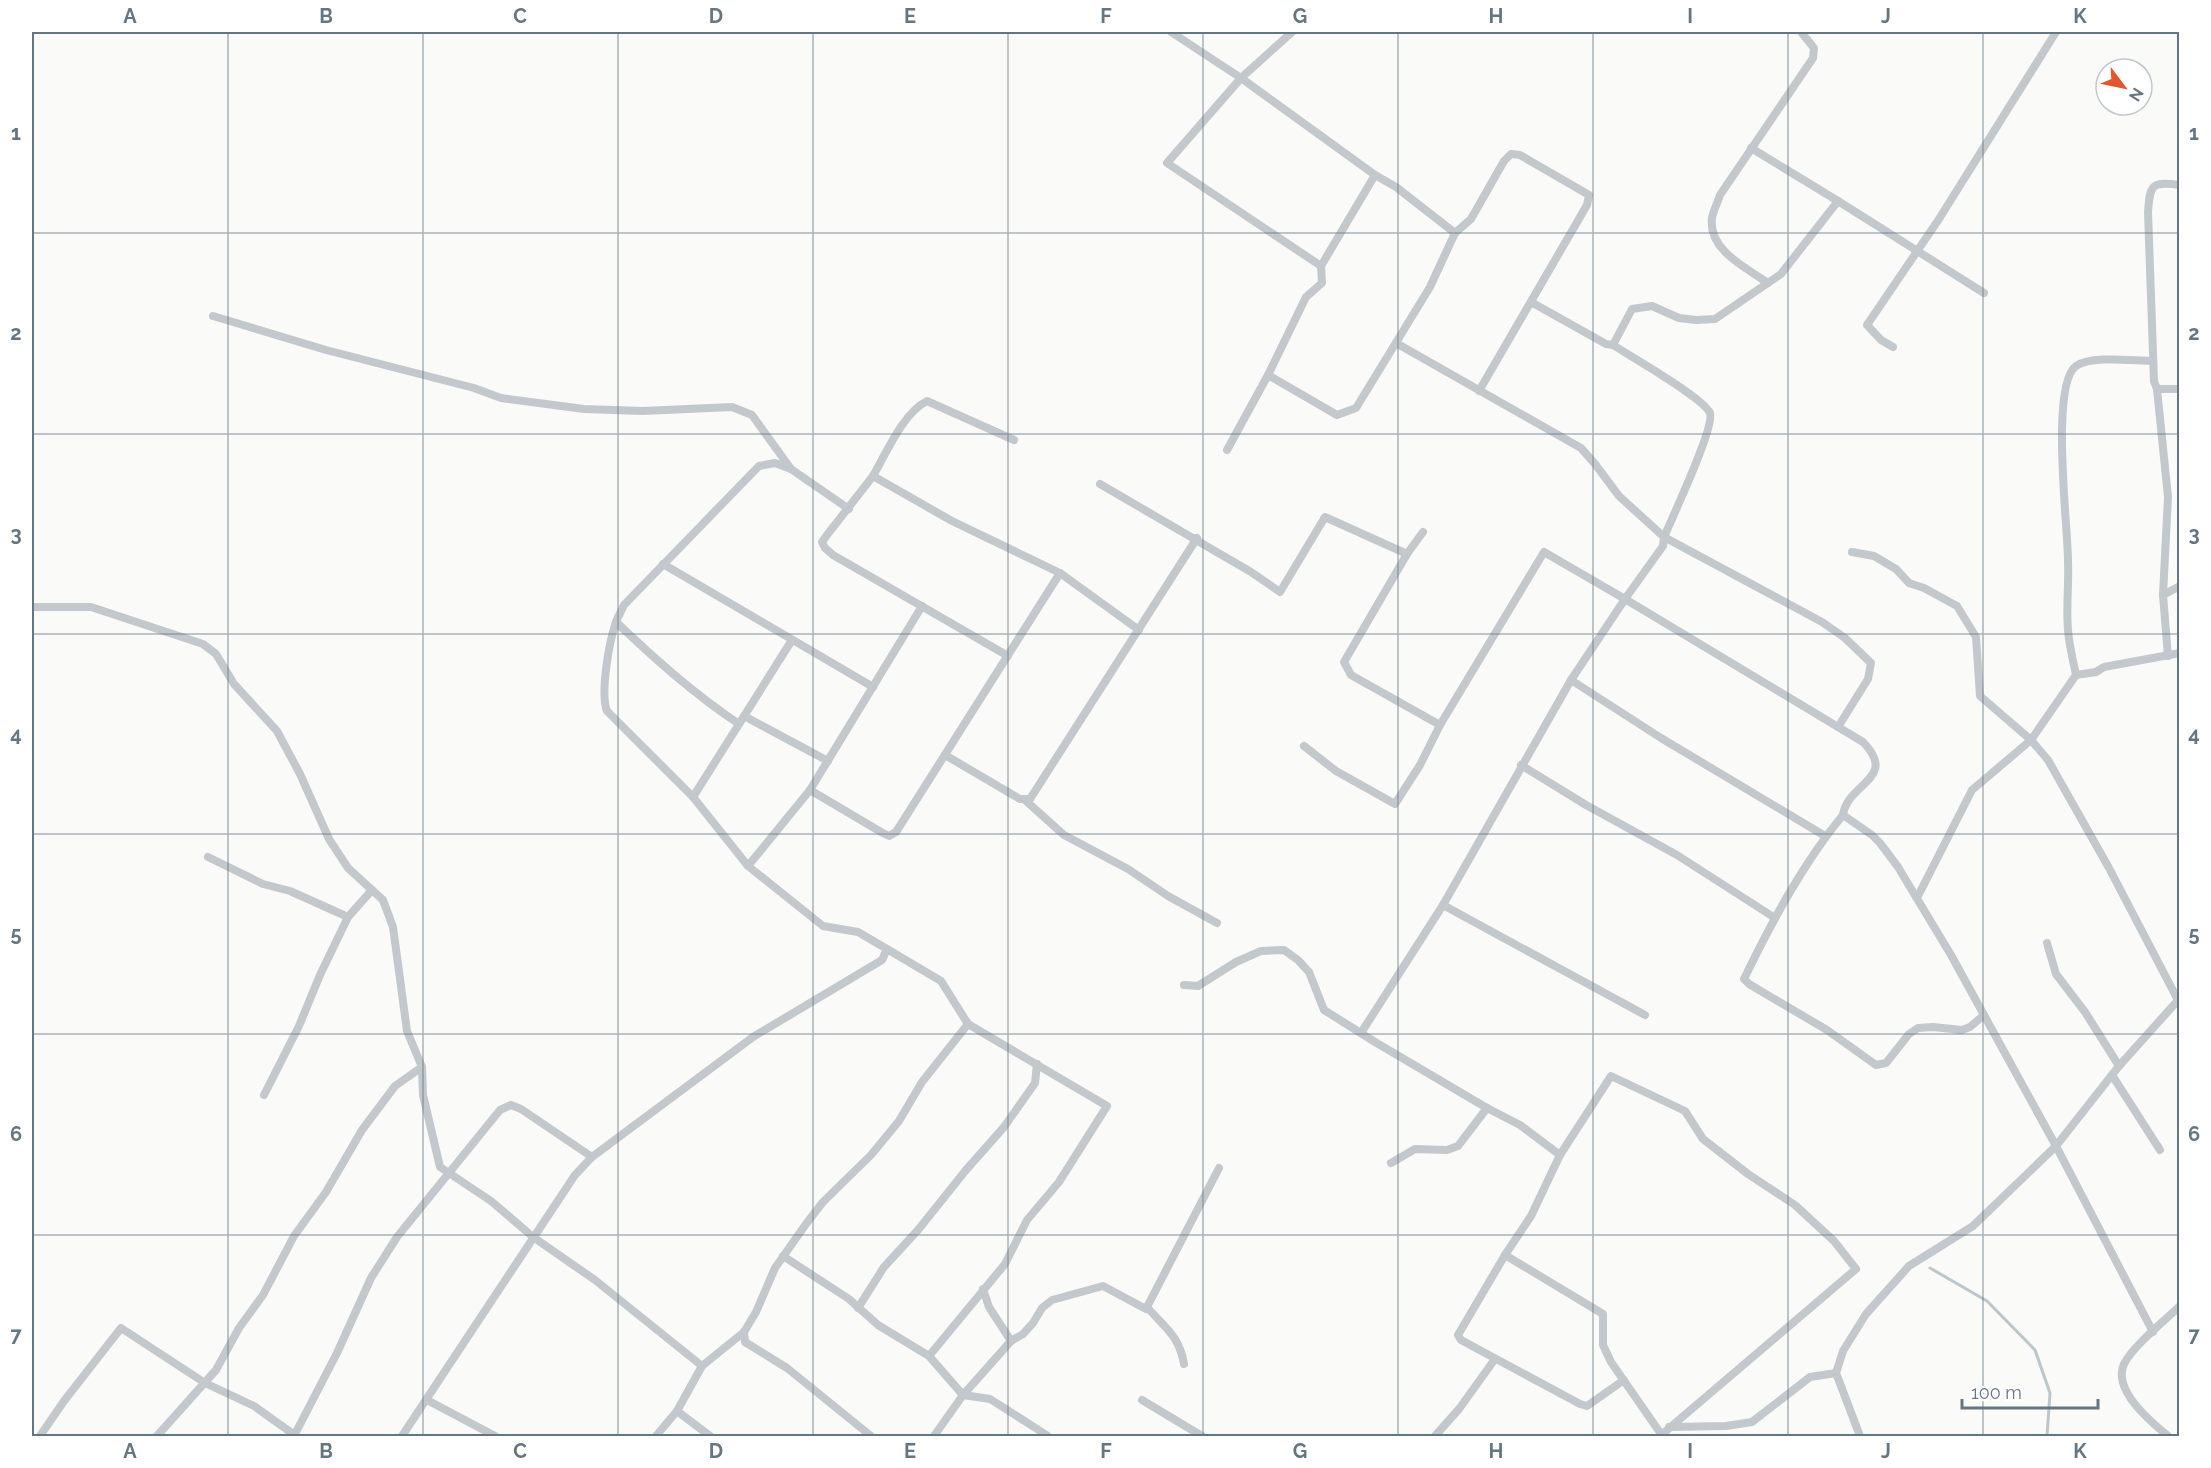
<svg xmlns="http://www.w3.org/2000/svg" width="2211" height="1468" font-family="Raleway,sans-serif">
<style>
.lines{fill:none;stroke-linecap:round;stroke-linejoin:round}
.stream{stroke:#bbc7cb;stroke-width:3}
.minor{stroke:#c3c8cc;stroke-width:8}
.grid{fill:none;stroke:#657683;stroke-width:1.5;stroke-opacity:0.55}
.neatline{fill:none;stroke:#657683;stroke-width:2}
.grid-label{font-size:20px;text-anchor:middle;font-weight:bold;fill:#657683}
</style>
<rect width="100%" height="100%" fill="#fafaf8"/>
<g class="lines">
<!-- stream -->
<polyline class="stream" points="1930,1268 1987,1301 2035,1350 2050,1393 2047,1436"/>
<!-- minor -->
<g class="minor">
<polyline points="1171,32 1241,78 1375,175 1396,187 1455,233"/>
<polyline points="1292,32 1241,78 1167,163 1321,266"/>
<polyline points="1838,201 1984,293"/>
<path d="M 1768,283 C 1745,267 1708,250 1712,218 C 1713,211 1718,202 1720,195 L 1813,58 L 1814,48 L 1801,32"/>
<path d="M 1531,302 L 1606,344 L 1613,345 C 1630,356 1704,398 1710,413 C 1715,427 1672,518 1664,537 L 1822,622 L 1845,638 L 1871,663 L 1868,679 L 1838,727"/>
<polyline points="213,316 326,350 474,388 501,398 584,409 643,411 732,407 752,415 791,469"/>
<polyline points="1613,345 1632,309 1652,306 1679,318 1696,320 1715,319 1781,274 1838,201 1751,148"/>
<polyline points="1893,347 1881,340 1867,325 1939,219 2056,32"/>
<polyline points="1268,375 1337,415 1356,408 1430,287 1455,233 1471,219 1504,161 1511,154 1520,155 1589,195 1587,205 1479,391"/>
<polyline points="2157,389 2180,389"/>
<polyline points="1227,450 1268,375 1306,297 1322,283 1321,266 1375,175"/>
<path d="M 873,476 C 887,452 903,413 927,401 L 1014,440"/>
<polyline points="1100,484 1251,572 1280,592 1325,517 1407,554"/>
<polyline points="1423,532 1407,554 1344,662 1351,675 1440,725"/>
<polyline points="1852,552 1874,556 1896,569 1909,583 1924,588 1957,606 1976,637 1980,696 2031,740 2048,760 2109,868 2180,1004"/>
<polyline points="663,564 873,687"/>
<polyline points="2163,595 2180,586"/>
<polyline points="32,607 91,607 203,644 216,654 234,684 277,731 300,774 329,839 348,868 383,900 393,927 407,1031 422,1067 423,1095 440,1167 491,1201 533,1237 595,1280 702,1366"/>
<path d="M 616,622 C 655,659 694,694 739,724"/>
<polyline points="1008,656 833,555 825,548 822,542 827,535 873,476 952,521 1060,573 1139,630"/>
<path d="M 2168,656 L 2163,595 L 2168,497 L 2157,389 L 2154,381 L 2148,212 C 2150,185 2151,181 2180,185"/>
<polyline points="2076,675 2096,672 2104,667 2180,653"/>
<polyline points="1571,680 1661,738 1825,836"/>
<polyline points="744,716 828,761"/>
<path d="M 1304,746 L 1336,771 L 1395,804 L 1420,765 L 1440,725 L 1544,552 L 1625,599 L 1863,742 C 1899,779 1847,783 1843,815 L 1872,835 L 1880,843 L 1898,867 L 1951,955 L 2056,1146 L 2153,1332"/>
<polyline points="945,755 1020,799 1030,799 1197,538"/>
<polyline points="1521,765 1586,805 1677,855 1775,918"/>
<polyline points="810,790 881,832 889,836 896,832 1060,573"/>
<polyline points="693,797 792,640"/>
<polyline points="1025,800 1064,835 1128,869 1168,896 1217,923"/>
<path d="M 1843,815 C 1803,863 1771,923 1744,979 L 1749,984 L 1827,1030 L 1876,1065 L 1886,1063 L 1909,1034 L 1918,1028 L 1933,1027 L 1962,1030 L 1970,1027 L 1984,1015"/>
<polyline points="208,857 263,884 290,891 348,917"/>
<polyline points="748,866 810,790 922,606"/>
<path d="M 1917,898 L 1972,790 L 2031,740 L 2076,675 C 2073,660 2069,645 2068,630 C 2066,607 2069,583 2068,561 C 2068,527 2050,385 2076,366 C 2092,355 2134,361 2153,361"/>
<polyline points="1443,905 1645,1015"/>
<polyline points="2047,943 2056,974 2085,1012 2119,1066"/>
<polyline points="887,949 941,981 968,1024 1107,1106 1059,1182 1027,1220 1005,1264 929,1356"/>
<polyline points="1184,985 1198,986 1236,962 1261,951 1284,950 1298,960 1309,972 1324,1010 1375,1042 1487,1108 1520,1125 1560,1155"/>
<polyline points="1361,1033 1443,905 1571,680 1625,599 1663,546 1664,537 1619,496 1595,464 1581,448 1396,343"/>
<polyline points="2112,1075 2160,1150"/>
<polyline points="264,1095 299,1026 320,975 348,917 372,890"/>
<polyline points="1391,1163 1415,1149 1447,1150 1458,1146 1487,1108"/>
<polyline points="1505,1255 1603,1314 1603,1345 1611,1362 1661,1434"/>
<polyline points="783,1256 849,1299 878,1325 929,1356 963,1395 990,1399 1048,1436"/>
<polyline points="983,1289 989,1307 1011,1341"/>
<path d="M 1147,1307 C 1165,1328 1179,1335 1184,1364"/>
<polyline points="858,1308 884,1267 918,1230 966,1170 1004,1127 1035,1083 1037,1064"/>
<polyline points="744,1332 745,1342 787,1368 871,1436"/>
<polyline points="1624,1380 1587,1406 1580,1404 1461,1340 1458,1335 1505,1255 1531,1216 1560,1155 1611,1076 1685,1111 1703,1139 1748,1174 1795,1205 1834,1241 1856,1269 1660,1436"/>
<polyline points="427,1400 495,1436"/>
<polyline points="1142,1400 1202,1436"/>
<polyline points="677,1411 710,1436"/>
<polyline points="1669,1427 1726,1426 1752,1422 1810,1377 1836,1373"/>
<polyline points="40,1436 64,1401 121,1328 205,1383 254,1406 296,1436"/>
<polyline points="157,1436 216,1370 239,1328 263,1295 294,1236 326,1192 362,1130 395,1086 422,1067"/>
<polyline points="294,1436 337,1353 371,1278 397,1237 500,1110 511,1105 521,1109 592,1157"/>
<path d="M 402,1436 L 575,1175 L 592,1157 L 753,1037 L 882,960 L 887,949 L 858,932 L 823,926 L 748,866 L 693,797 L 607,711 C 600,693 609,642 616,622 C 618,616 622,610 624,605 L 759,466 L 775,463 L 791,469 L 849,509"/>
<polyline points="656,1436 677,1411 702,1366 744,1332 756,1312 775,1268 806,1224 823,1202 871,1155 899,1121 922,1082 968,1024"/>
<polyline points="934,1436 963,1395 1011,1341 1023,1334 1033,1323 1042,1308 1052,1300 1103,1286 1146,1309 1219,1168"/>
<polyline points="1435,1436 1459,1409 1495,1359"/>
<polyline points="1860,1436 1836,1373 1843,1351 1866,1314 1909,1266 1973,1226 2056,1146 2119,1066 2180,998"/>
<path d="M 2168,1436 C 2151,1422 2112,1390 2124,1364 C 2133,1346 2164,1321 2180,1306"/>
</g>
</g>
<!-- grid -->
<path class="grid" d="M 228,32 L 228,1436M 423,32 L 423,1436M 618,32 L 618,1436M 813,32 L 813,1436M 1008,32 L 1008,1436M 1203,32 L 1203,1436M 1398,32 L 1398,1436M 1593,32 L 1593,1436M 1788,32 L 1788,1436M 1983,32 L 1983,1436M 32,233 L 2180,233M 32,434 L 2180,434M 32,634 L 2180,634M 32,834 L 2180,834M 32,1034 L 2180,1034M 32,1235 L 2180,1235"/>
<!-- border -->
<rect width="2211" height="1468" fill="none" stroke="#ffffff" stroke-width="66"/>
<!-- north arrow -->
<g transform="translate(2124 87) rotate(122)"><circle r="28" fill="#ffffff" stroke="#c1c8cd" stroke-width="1.5"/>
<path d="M0-4.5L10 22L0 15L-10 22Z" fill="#e4572e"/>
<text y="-9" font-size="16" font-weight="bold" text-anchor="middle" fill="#657683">N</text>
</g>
<!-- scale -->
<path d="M1962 1399v9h136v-9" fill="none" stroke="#657683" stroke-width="3"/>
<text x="1971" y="1399" font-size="18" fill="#657683" stroke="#ffffff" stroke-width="4.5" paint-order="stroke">100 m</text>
<rect x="33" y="33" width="2145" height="1402" class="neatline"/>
<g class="grid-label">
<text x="130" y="23">A</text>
<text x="326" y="23">B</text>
<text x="520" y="23">C</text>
<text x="716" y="23">D</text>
<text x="910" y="23">E</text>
<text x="1106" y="23">F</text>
<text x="1300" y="23">G</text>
<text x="1496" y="23">H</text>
<text x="1690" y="23">I</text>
<text x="1886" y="23">J</text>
<text x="2080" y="23">K</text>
<text x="16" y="140">1</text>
<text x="2194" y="140">1</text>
<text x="16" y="340">2</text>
<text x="2194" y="340">2</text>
<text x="16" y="541">3</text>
<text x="2194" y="541">3</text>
<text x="16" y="741">4</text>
<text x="2194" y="741">4</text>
<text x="16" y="941">5</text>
<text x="2194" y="941">5</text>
<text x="16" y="1141">6</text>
<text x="2194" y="1141">6</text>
<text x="16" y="1342">7</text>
<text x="2194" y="1342">7</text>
<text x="130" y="1458">A</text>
<text x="326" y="1458">B</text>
<text x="520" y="1458">C</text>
<text x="716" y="1458">D</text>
<text x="910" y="1458">E</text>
<text x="1106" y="1458">F</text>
<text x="1300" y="1458">G</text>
<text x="1496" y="1458">H</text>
<text x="1690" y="1458">I</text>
<text x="1886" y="1458">J</text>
<text x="2080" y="1458">K</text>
</g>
</svg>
